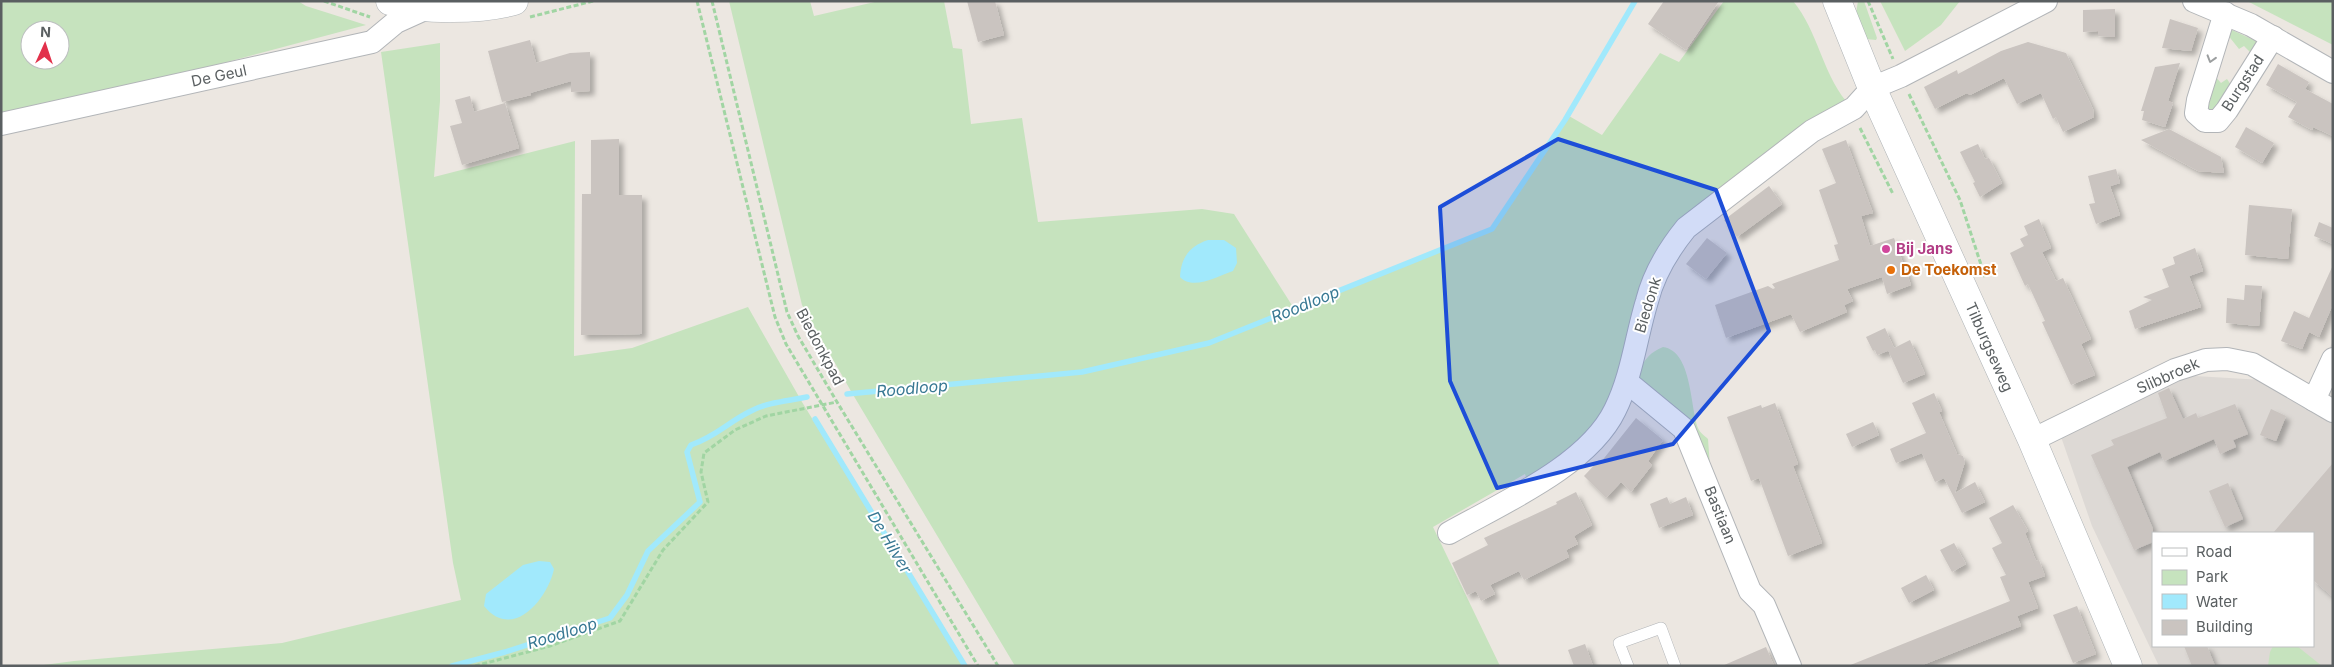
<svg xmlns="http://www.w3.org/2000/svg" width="2334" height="667" font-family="Inter,sans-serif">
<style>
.industrial{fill:#ddd9d5;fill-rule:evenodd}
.green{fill:#c6e3be;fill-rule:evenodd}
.water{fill:#a1e9fc}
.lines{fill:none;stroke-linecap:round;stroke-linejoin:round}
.stream{stroke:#a1e9fc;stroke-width:5.5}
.building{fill:#cac4c0;filter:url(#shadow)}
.lane-casing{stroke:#b2b5b8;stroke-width:12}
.street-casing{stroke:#b2b5b8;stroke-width:24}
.secondary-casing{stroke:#aeb3b6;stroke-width:29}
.path{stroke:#a1d5a3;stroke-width:3;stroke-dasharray:5 2.5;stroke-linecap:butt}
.lane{stroke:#fff;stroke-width:11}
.street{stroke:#fff;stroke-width:22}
.secondary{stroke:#fff;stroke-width:28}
.oneway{stroke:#9c9fa0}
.marked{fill:#1d4ed8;fill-opacity:0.2;stroke:#1d4ed8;stroke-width:4;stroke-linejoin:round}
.hotel-dot{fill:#d1479c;stroke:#fff;stroke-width:2}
.food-dot{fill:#e8710a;stroke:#fff;stroke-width:2}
.labels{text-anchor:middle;stroke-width:4;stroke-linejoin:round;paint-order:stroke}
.street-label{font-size:15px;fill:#5a5f61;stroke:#fff}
.hotel-label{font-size:15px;font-weight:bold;fill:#b23c85;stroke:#fff;text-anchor:start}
.food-label{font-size:15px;font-weight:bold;fill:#c56008;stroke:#fff;text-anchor:start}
.water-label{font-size:16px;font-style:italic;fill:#387893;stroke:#fff}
</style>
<defs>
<filter id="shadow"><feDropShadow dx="4.5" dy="4.5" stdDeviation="2.5" flood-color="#0004"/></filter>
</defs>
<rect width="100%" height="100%" fill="#ece7e1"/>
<!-- industrial -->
<path class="industrial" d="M 2333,341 L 2333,666 L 2159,666 L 2092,526 L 2059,431 L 2178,375 L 2313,383 ZM 2153,533 L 2313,533 L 2313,646 L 2153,646 Z"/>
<!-- green -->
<g class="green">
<path d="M 1,1 L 298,1 L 306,6 L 366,25 L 227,62 L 1,116 ZM 30,30 L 60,30 L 60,60 L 30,60 Z"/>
<path d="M 729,1 L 810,1 L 814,16 L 879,1 L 944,1 L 953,48 L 962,49 L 971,124 L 1022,118 L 1038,222 L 1202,209 L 1234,214 L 1295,310 L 1493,230 L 1569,116 L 1602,135 L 1660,53 L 1679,62 L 1724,1 L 1793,1 C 1818,31 1822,72 1846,101 L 1680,222 L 1618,385 L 1597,423 L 1568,455 L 1528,484 L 1525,474 L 1433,527 L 1500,666 L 1015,666 L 852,393 L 802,305 Z"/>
<polygon points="1858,1 1864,1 1877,38 1876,40 1866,39 1856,13"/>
<polygon points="1880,1 1960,1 1941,25 1905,51"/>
<polygon points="2247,1 2333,1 2333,45"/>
<polygon points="2232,30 2256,41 2257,47 2253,55 2244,46 2239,49 2227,34"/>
<polygon points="440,43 440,101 434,177 575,141 574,356 632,348 748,307 802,402 963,666 36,666 74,661 282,643 461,600 453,563 381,52"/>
<polygon points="2213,74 2221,83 2227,79 2233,88 2211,112 2206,109"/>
<path d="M 1663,347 C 1692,351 1690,406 1698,428 C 1700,433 1705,436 1708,439 L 1711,480 L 1676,436 L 1634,400 C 1639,376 1638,357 1663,347 Z"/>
<polygon points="2273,646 2297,646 2322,666 2268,666 2270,652"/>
</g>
<!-- water -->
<g class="water">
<path d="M 1208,240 L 1224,240 L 1236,248 L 1237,263 L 1233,271 C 1218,276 1193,291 1180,277 C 1181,257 1190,246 1208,240 Z"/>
<path d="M 539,561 L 550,562 L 554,569 C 548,598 513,642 484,606 L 486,594 L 523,565 Z"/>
</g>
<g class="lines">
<!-- stream -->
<g class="stream">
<polyline points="847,394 1082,372 1209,343 1492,229 1565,120 1635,1"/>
<polyline points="815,419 965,666"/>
<path d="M 452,666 L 505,652 L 610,618 L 627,595 L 648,551 L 700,502 L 687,452 L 691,445 C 717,436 728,422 751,411 C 768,402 789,401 807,397"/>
</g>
</g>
<!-- building -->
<g class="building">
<polygon points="967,1 995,1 1004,35 978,42"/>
<polygon points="1664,1 1719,1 1686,50 1648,24"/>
<polygon points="2115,9 2115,37 2098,36 2098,31 2083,32 2083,10"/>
<polygon points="2170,19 2198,28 2191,51 2162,48"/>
<polygon points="530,40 536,63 570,53 590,52 590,91 571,92 571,81 530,93 531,95 502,102 488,51"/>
<polygon points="2028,42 2066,53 2093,109 2094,117 2063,132 2056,117 2053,119 2041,93 2017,104 2004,78 1970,95 1967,93 1935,109 1924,87 1957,70 1958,74 2001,51"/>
<polygon points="2180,63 2168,101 2173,103 2165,127 2142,120 2144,111 2141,111 2155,67"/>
<polygon points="2278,64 2309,82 2305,89 2333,104 2333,136 2313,127 2312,130 2288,117 2297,102 2266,85"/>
<polygon points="470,96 474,112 505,103 519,148 462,165 450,126 462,123 455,100"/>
<polygon points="2246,127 2274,143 2262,163 2235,147"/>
<polygon points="2169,129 2221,157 2224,173 2198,171 2141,140"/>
<polygon points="619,139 619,195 642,195 642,334 581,335 582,194 591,194 591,140"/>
<polygon points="1846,140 1873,213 1861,216 1870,246 1894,238 1911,285 1887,294 1882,277 1847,289 1853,301 1844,305 1847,312 1800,332 1791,314 1726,338 1715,305 1768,286 1773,289 1775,288 1772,284 1839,260 1834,245 1838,244 1819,190 1836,183 1822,149"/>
<polygon points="1978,144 1985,159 1989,158 2002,183 1980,197 1973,183 1975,182 1960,152"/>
<polygon points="2116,169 2120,183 2110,186 2120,215 2096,224 2089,204 2095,203 2088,176"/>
<polygon points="1769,186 1782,204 1737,237 1724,220"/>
<polygon points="2249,205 2292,209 2288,259 2245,255"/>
<polygon points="2039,219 2051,248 2042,252 2056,281 2063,278 2091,339 2081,344 2095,375 2071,385 2042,322 2045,321 2028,284 2025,286 2010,253 2024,246 2020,239 2028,235 2024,226"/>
<polygon points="2319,222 2333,228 2333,244 2314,236"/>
<polygon points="1707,238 1727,253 1706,279 1686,264"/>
<polygon points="2195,248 2203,271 2189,276 2201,307 2135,329 2129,311 2152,300 2143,297 2169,287 2162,269 2175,264 2173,257"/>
<polygon points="2333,265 2333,304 2319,337 2309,332 2302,349 2281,341 2294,311 2309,318"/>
<polygon points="2245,285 2262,286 2259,326 2226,323 2227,298 2244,300"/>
<polygon points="1885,328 1894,348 1910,340 1925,374 1903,383 1888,350 1890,350 1877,355 1875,350 1873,351 1866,337"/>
<polygon points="2169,388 2183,419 2196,413 2198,418 2235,404 2248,434 2233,440 2236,447 2220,454 2214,439 2164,461 2160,452 2127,467 2153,529 2153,542 2134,550 2091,455 2114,445 2111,440 2167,418 2158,393"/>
<polygon points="1934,393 1942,411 1939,412 1957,454 1963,456 1965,462 1955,493 1975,482 1985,502 1962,513 1944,478 1935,482 1922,453 1896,463 1890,449 1926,433 1912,403"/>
<polygon points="1775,403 1798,464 1793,466 1822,543 1788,556 1759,478 1751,481 1727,417 1761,405 1762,408"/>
<polygon points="2271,409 2286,416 2276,441 2260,435"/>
<polygon points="1636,418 1663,440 1648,461 1652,465 1631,492 1621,482 1606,498 1584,476 1599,460 1601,462"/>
<polygon points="1873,422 1879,435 1852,447 1846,434"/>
<polygon points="2333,463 2333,597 2313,580 2313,533 2273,533"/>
<polygon points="2228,483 2243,519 2225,527 2209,491"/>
<polygon points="1576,492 1592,525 1574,536 1578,544 1566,550 1569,557 1524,580 1519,571 1490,585 1495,594 1481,601 1476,591 1467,595 1452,563 1488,545 1484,538 1557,504 1556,502"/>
<polygon points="1667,497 1670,504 1686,497 1693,515 1659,528 1650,504"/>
<polygon points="2013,505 2028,531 2025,533 2036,561 2039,560 2045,576 2028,582 2038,608 2017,616 2021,626 1920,666 1848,666 2010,601 2000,577 2006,575 1992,548 2002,543 1989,518"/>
<polygon points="1954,543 1966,564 1952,572 1940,550"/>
<polygon points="1926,575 1934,590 1909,603 1901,588"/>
<polygon points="2077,606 2096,654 2073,663 2053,615"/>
<polygon points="1585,644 1593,666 1574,666 1568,650"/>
<polygon points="2184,646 2207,646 2215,666 2192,666"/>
<polygon points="1766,647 1774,666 1722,666"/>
</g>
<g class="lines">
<!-- lane casing -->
<g class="lane-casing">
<polyline id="lane" points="1628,666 1619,643 1661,628 1675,666"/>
</g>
<!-- street casing -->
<g class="street-casing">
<g id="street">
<polyline points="2194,1 2251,25 2333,72"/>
<polyline points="2225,13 2198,100 2196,113 2205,121 2218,121 2227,110 2273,37"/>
<polyline points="1,124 372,42 396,22 427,8"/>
<polyline points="1627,382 1684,429 1750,591 1764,605 1790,666"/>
<polyline points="2314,400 2333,359"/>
<polyline points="2032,440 2175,370 2206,360 2227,359 2252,364 2333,411"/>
<path d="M 1449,533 C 1502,503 1588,466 1615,410 C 1632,376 1636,337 1647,301 C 1654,273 1669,249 1686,228 L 1812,131 L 1854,108 L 1872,88 L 1901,76 L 2046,1"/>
</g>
</g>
<!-- secondary casing -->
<g class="secondary-casing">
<g id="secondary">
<path d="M 390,1 C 424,11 481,10 514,1"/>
<polyline points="1837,1 1872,88 2032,440 2128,666"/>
</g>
</g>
<!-- path -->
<g class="path">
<polyline points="324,1 370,17"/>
<polyline points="697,1 775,317 786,344 978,666"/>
<polyline points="712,1 787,312 798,336 837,402 998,666"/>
<polyline points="1868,1 1893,59"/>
<polyline points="530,17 593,1"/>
<polyline points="1909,94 1960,200 1985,277"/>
<polyline points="1860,128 1893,194"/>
<polyline points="475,666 550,646 620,621 663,550 708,502 701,472 704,453 735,430 766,416 837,402"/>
</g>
<!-- lane -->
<use href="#lane" class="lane"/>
<!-- street -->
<use href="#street" class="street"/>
<!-- secondary -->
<use href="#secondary" class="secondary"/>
</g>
<!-- one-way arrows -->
<defs><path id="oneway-chevron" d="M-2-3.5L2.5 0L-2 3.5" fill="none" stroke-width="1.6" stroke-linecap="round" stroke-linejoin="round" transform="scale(1.25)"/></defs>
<use class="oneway" href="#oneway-chevron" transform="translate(2211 59) rotate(107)"/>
<!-- marked area -->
<path class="marked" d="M 1558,139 L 1716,190 L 1769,331 L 1673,444 L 1497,488 L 1450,381 L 1440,207 Z"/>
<!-- markers -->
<circle class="hotel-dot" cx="1886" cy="249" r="5"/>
<circle class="food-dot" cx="1891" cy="270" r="5"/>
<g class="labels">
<!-- street labels -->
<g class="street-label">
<text transform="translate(219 76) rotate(-12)" y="5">De Geul</text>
<text transform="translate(2243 83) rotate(-57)" y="5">Burgstad</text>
<text transform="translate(1648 305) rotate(-73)" y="5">Biedonk</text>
<text transform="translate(820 347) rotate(62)" y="5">Biedonkpad</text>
<text transform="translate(1989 347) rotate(66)" y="5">Tilburgseweg</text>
<text transform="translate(2168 376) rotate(-24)" y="5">Slibbroek</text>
<text transform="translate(1720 515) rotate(68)" y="5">Bastiaan</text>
</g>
<!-- hotel labels -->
<g class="hotel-label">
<text x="1896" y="254">Bij Jans</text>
</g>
<!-- food labels -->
<g class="food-label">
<text x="1901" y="275">De Toekomst</text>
</g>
<!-- water labels -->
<g class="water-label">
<text transform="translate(1305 304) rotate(-22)" y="6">Roodloop</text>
<text transform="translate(912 388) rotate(-5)" y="6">Roodloop</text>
<text transform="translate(890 542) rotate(59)" y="6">De Hilver</text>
<text transform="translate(562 633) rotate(-17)" y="6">Roodloop</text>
</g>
</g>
<!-- border -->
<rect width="2334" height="667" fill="none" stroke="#5a5f61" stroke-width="5"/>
<!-- legend -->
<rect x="2152" y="532" width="162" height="115" fill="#ffffff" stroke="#bdbfc0"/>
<rect x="2162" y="548" width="25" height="8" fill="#ffffff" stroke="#bdbfc0"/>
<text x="2196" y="557" font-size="15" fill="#5a5f61">Road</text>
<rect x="2162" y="570" width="25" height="15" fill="#c6e3be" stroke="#bdbfc0"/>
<text x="2196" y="582" font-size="15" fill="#5a5f61">Park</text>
<rect x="2162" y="594" width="25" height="15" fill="#a1e9fc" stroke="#bdbfc0"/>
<text x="2196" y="607" font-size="15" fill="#5a5f61">Water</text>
<rect x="2162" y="620" width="25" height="15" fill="#cac4c0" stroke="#bdbfc0"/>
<text x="2196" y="632" font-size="15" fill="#5a5f61">Building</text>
<!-- north arrow -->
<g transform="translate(45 45) rotate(3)"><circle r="24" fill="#ffffff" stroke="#bdbfc0"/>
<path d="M0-4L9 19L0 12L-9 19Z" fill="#e2314b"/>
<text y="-8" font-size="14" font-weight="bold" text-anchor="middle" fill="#5a5f61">N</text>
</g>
</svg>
